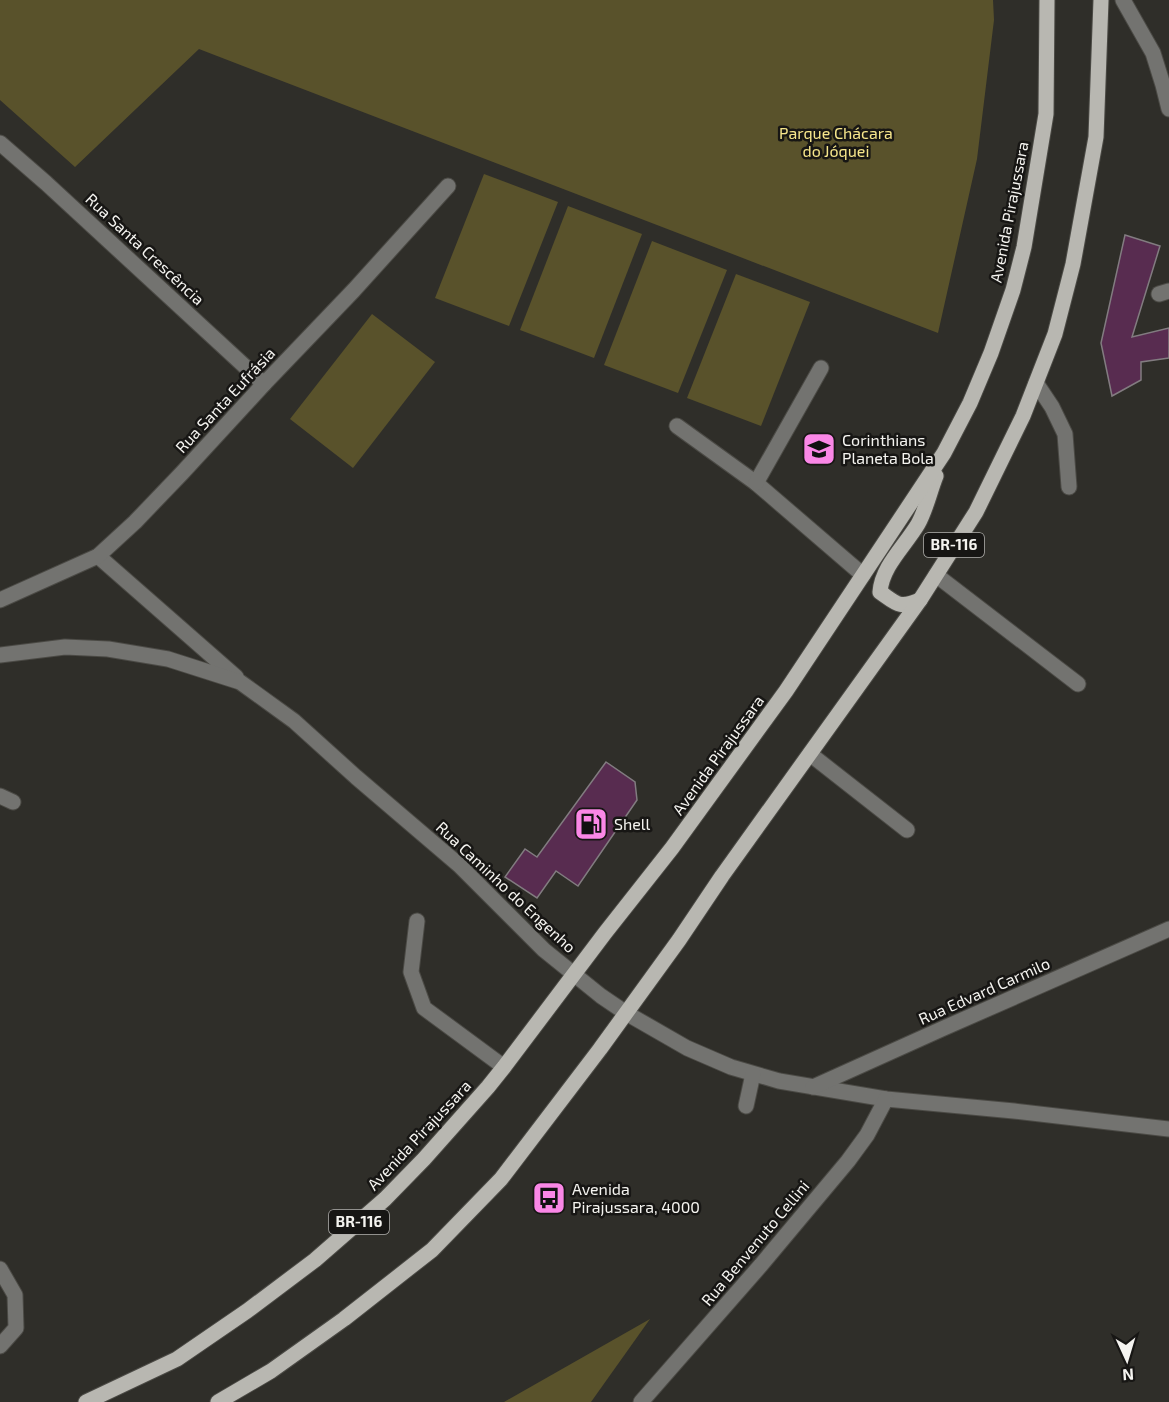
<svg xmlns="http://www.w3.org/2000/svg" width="1169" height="1402" font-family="'Exo 2',sans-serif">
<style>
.green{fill:#59522b}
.building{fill:#582c50;stroke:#827c80;stroke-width:1.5}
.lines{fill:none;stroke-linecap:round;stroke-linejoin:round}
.minor-casing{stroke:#4b4a45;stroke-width:17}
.major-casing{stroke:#4b4a45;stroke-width:17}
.minor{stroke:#737370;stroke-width:15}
.major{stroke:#b8b7b1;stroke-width:15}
.labels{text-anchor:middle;stroke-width:5;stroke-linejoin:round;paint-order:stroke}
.shield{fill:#171614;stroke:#b2b1ae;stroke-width:1.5}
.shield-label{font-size:15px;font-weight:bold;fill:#f5f4f0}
.park-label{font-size:16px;fill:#f6e68b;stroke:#171614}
.street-label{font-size:16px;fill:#f5f4f0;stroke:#171614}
.poi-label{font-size:16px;fill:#f5f4f0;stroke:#171614;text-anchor:start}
</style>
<rect width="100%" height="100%" fill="#2f2e29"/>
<!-- green -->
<g class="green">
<polygon points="0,0 993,0 994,20 977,159 938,333 199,49 75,167 0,100"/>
<polygon points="484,174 558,202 509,326 435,298"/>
<polygon points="568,206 642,234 594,358 520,330"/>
<polygon points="652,241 727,270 678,393 604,365"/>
<polygon points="736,274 810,302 761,426 687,398"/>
<polygon points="372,314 435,362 353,468 290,419"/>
<polygon points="650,1319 591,1402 504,1402"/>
</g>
<!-- building -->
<g class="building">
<polygon points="1125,235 1160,246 1132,337 1169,328 1169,358 1141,362 1141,380 1112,396 1101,343"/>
<polygon points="606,762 635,782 637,800 578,886 556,871 537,898 505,877 525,849 537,857"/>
</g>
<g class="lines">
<!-- minor casing -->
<g class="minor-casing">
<g id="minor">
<polyline points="1123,0 1153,53 1163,85 1169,109"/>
<polyline points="0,143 46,183 264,384"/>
<polyline points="1159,294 1169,291"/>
<polyline points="1036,383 1052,407 1065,434 1069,487"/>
<polyline points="677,426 756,483 863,575"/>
<polyline points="756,483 821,368"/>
<polyline points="98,556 236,677"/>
<polyline points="936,575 1078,684"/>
<polyline points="0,600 98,556 135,522 182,473 264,384 354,290 448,186"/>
<polyline points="0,655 65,647 108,649 168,659 240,682 294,721 356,777 459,865 544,950 601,996 626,1013 687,1048 731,1067 779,1081 886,1099 1014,1111 1169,1129"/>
<polyline points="810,754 907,830"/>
<polyline points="0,796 13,802"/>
<polyline points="417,921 411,972 424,1008 504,1067"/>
<polyline points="813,1087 944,1028 1169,929"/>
<polyline points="746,1106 753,1074"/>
<polyline points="0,1269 15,1295 16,1328 0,1346"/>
<polyline points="641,1402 761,1265 848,1161 867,1135 886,1099"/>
</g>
</g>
<!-- major casing -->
<g class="major-casing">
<g id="major">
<path d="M 920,600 C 899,609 897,604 880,592 C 882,566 905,546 918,524 C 926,510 930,491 936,476"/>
<polyline points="86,1402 177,1359 247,1311 315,1260 385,1199 424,1159 488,1087 504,1067 605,933 672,848 786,691 944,453 970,403 991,353 1013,290 1024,247 1046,114 1047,0"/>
<polyline points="218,1402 271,1371 344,1319 432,1250 501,1179 600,1049 679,940 722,876 920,600 976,512 1023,416 1055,334 1073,264 1096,137 1101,0"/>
</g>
</g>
<!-- minor -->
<use href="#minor" class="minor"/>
<!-- major -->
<use href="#major" class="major"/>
</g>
<!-- icons -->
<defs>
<g id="school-square" transform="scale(1.725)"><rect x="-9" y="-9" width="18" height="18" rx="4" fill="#fa87e6" stroke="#171614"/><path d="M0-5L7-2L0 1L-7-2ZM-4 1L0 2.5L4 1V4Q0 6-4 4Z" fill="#111"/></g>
<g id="fuel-square" transform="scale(1.725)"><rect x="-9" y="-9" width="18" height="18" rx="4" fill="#fa87e6" stroke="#171614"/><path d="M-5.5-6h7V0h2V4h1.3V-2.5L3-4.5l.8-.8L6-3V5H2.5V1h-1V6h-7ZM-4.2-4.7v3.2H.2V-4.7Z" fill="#111"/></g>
<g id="bus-square" transform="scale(1.725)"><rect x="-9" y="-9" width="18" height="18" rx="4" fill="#fa87e6" stroke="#171614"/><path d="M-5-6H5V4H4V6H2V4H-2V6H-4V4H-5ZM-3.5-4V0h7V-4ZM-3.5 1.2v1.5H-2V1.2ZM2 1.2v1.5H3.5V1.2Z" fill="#111"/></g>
</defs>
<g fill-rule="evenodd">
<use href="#school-square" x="819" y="449"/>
<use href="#fuel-square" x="591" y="824"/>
<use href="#bus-square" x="549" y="1198"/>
</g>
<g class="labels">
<!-- shield labels -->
<g class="shield">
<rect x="924" y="533" width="60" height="24" rx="4.5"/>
<rect x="329" y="1210" width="60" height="24" rx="4.5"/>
</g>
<g class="shield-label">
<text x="954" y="550">BR-116</text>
<text x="359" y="1227">BR-116</text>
</g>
<!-- park labels -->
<g class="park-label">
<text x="836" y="139">Parque Chácara<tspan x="836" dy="18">do Jóquei</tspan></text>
</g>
<!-- street labels -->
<g class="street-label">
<text transform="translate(1009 212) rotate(-79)" y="6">Avenida Pirajussara</text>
<text transform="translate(145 249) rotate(43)" y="6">Rua Santa Crescência</text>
<text transform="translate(225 400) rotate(-47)" y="6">Rua Santa Eufrásia</text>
<text transform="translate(718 755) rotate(-54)" y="6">Avenida Pirajussara</text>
<text transform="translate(506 887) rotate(43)" y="6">Rua Caminho do Engenho</text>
<text transform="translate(984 991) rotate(-24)" y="6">Rua Edvard Carmilo</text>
<text transform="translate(419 1135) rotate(-47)" y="6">Avenida Pirajussara</text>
<text transform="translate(755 1243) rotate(-50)" y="6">Rua Benvenuto Cellini</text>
</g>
<!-- poi labels -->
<g class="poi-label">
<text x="842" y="446">Corinthians<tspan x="842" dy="18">Planeta Bola</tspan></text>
<text x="614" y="830">Shell</text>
<text x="572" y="1195">Avenida<tspan x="572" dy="18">Pirajussara, 4000</tspan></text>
</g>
</g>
<!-- north arrow -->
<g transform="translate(1127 1360) rotate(176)" stroke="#171614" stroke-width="4.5" paint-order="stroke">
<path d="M0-4.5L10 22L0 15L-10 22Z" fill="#f5f4f0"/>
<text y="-9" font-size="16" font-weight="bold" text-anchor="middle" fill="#f5f4f0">N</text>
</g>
</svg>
